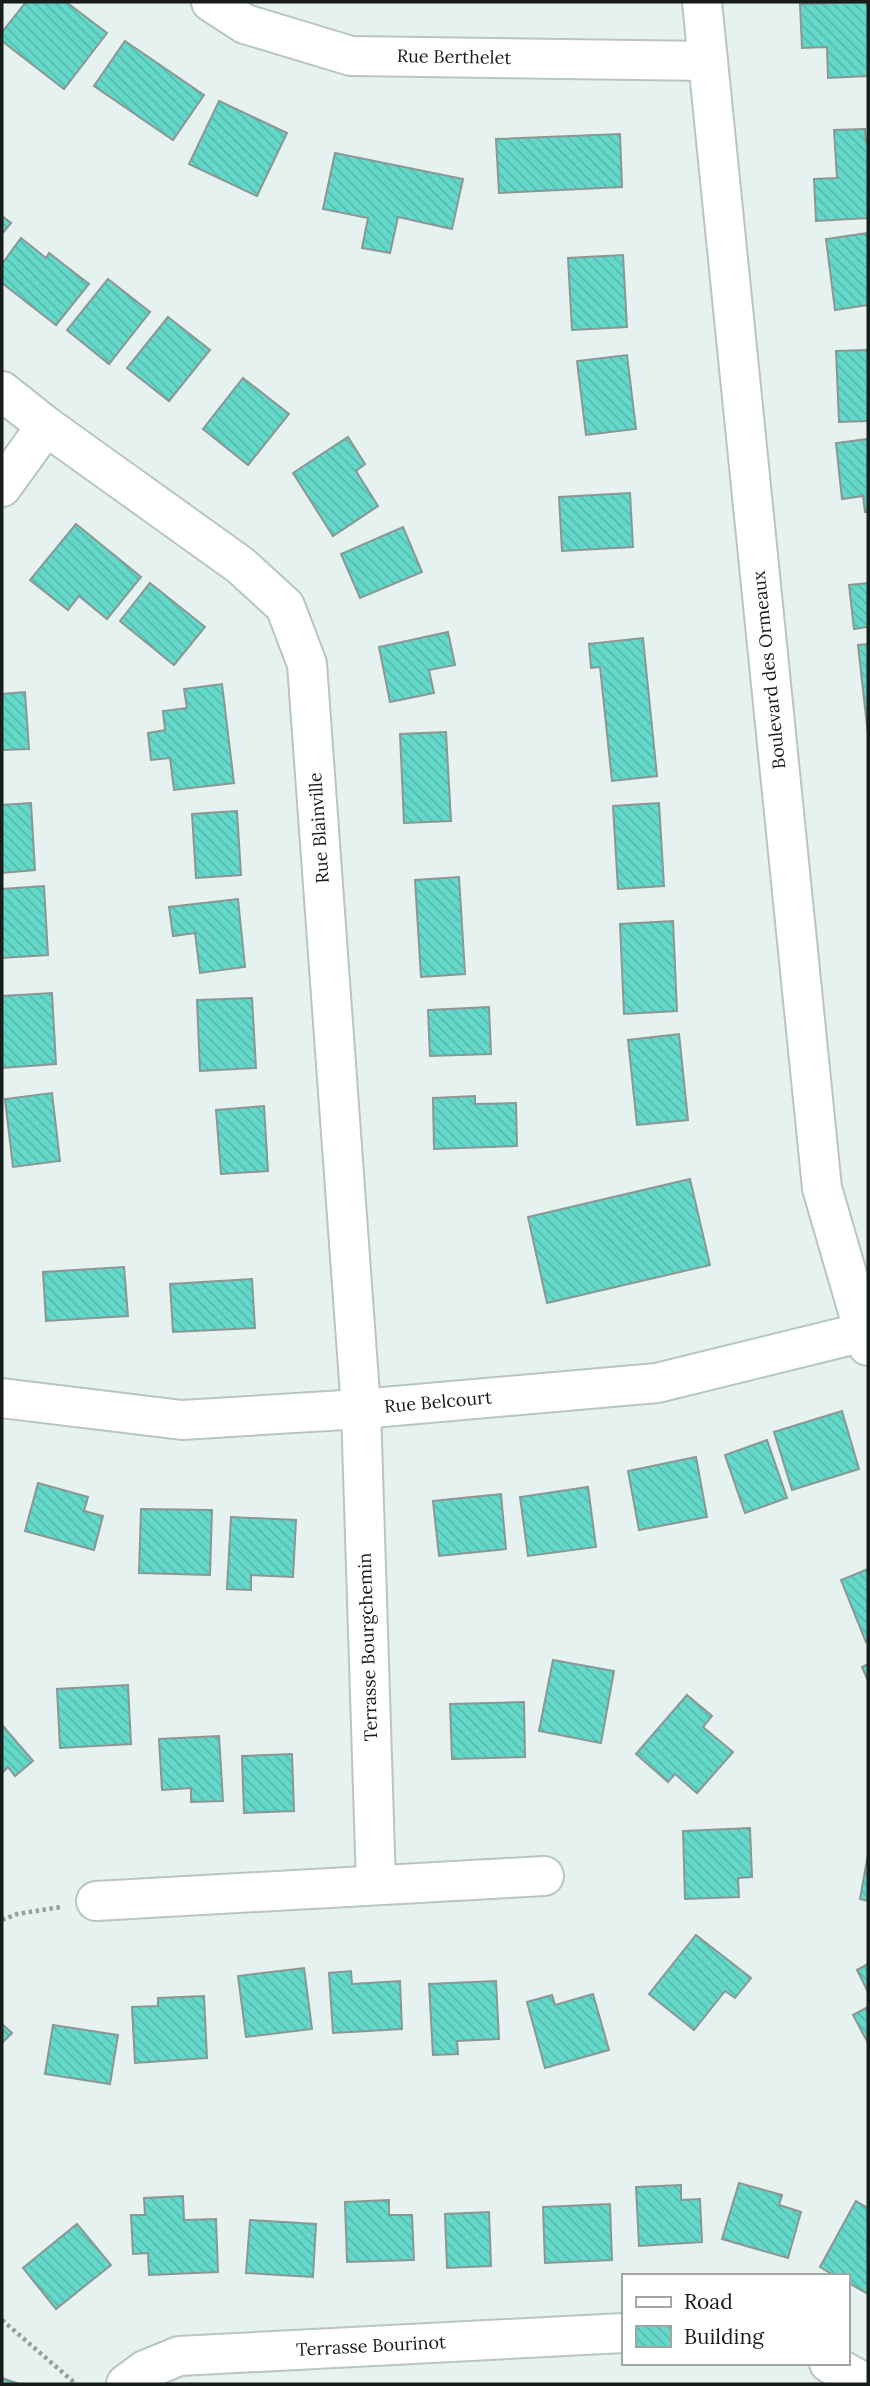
<svg xmlns="http://www.w3.org/2000/svg" width="870" height="2386" font-family="Lora,serif">
<style>
.building{fill:url(#building-back-hatch);stroke:#8b9795;stroke-width:2}
.lines{fill:none;stroke-linecap:round;stroke-linejoin:round}
.minor-casing{stroke:#b8c5c2;stroke-width:42}
.path{stroke:#96a09e;stroke-width:4.5;stroke-dasharray:3.5 3.5;stroke-linecap:butt}
.minor{stroke:#fff;stroke-width:38}
.labels{text-anchor:middle;stroke-width:5;stroke-linejoin:round;paint-order:stroke}
.street-label{font-size:18px;fill:#181c1b;stroke:#fff}
</style>
<defs>
<pattern id="building-back-hatch" width="6" height="6" patternUnits="userSpaceOnUse" patternTransform="scale(1.75)"><rect width="6" height="6" fill="#64d9ca"/><path d="M-1 5l2 2M0 0l6 6M5-1l2 2" fill="none" stroke="#56baad"/></pattern>
</defs>
<rect width="100%" height="100%" fill="#e5f2f0"/>
<!-- building -->
<g class="building">
<polygon points="26,2 66,2 107,33 64,89 2,41 2,32"/>
<polygon points="868,2 868,76 828,78 827,47 802,48 800,4"/>
<polygon points="125,41 204,95 173,140 94,86"/>
<polygon points="219,101 287,133 257,196 189,164"/>
<polygon points="865,129 866,142 868,142 868,218 816,221 814,179 837,178 834,130"/>
<polygon points="620,134 622,187 499,193 496,139"/>
<polygon points="335,153 463,179 452,229 398,217 390,253 362,248 368,218 323,209"/>
<polygon points="2,216 11,223 2,234"/>
<polygon points="868,233 868,305 835,310 826,239"/>
<polygon points="21,238 46,258 49,253 89,284 56,325 2,283 2,264"/>
<polygon points="623,255 627,327 572,330 568,258"/>
<polygon points="108,279 150,312 109,364 67,330"/>
<polygon points="168,317 210,350 169,401 127,368"/>
<polygon points="868,350 868,421 839,422 836,351"/>
<polygon points="627,355 636,429 586,435 577,361"/>
<polygon points="243,378 289,414 248,465 203,429"/>
<polygon points="348,437 365,464 356,471 378,506 333,536 293,473"/>
<polygon points="868,439 868,512 865,512 863,496 842,499 836,443"/>
<polygon points="630,493 633,547 562,551 559,497"/>
<polygon points="76,524 141,577 107,619 79,596 68,610 30,580"/>
<polygon points="403,527 422,572 360,598 341,554"/>
<polygon points="150,583 205,627 174,665 120,621"/>
<polygon points="868,583 868,627 854,629 849,585"/>
<polygon points="448,632 455,665 429,670 434,693 390,702 379,647"/>
<polygon points="643,638 657,776 612,781 600,667 591,668 589,644"/>
<polygon points="868,644 868,735 858,645"/>
<polygon points="222,684 234,783 174,790 170,758 151,760 148,733 165,730 163,711 187,708 184,689"/>
<polygon points="25,692 29,749 2,750 2,694"/>
<polygon points="446,732 451,821 404,823 400,734"/>
<polygon points="31,803 35,870 2,873 2,805"/>
<polygon points="659,803 664,886 618,889 613,806"/>
<polygon points="237,811 241,875 196,878 192,814"/>
<polygon points="459,877 465,974 421,977 415,880"/>
<polygon points="44,886 48,955 2,958 2,889"/>
<polygon points="238,899 245,967 200,973 195,933 173,936 169,907"/>
<polygon points="673,921 677,1011 624,1014 620,924"/>
<polygon points="52,993 56,1064 2,1068 2,996"/>
<polygon points="252,998 256,1068 200,1071 197,1000"/>
<polygon points="489,1007 491,1054 430,1056 428,1010"/>
<polygon points="679,1034 688,1120 637,1125 628,1040"/>
<polygon points="52,1093 60,1161 13,1167 5,1099"/>
<polygon points="475,1096 475,1104 516,1103 517,1146 434,1149 433,1098"/>
<polygon points="264,1106 268,1171 221,1174 216,1110"/>
<polygon points="690,1179 710,1265 547,1303 528,1217"/>
<polygon points="124,1267 128,1316 46,1321 43,1272"/>
<polygon points="252,1279 255,1328 173,1332 170,1284"/>
<polygon points="842,1411 859,1469 792,1490 774,1432"/>
<polygon points="767,1440 787,1498 745,1513 725,1455"/>
<polygon points="696,1457 707,1517 639,1530 628,1471"/>
<polygon points="38,1483 88,1497 84,1511 103,1516 94,1550 25,1531"/>
<polygon points="588,1487 596,1547 528,1556 520,1497"/>
<polygon points="501,1494 506,1549 439,1556 433,1501"/>
<polygon points="141,1509 212,1510 210,1575 139,1573"/>
<polygon points="231,1517 296,1520 293,1577 251,1575 251,1590 227,1589"/>
<polygon points="868,1569 868,1641 866,1642 841,1580"/>
<polygon points="553,1660 614,1671 601,1743 539,1731"/>
<polygon points="868,1664 868,1681 862,1667"/>
<polygon points="128,1685 131,1744 60,1748 57,1689"/>
<polygon points="687,1695 712,1716 703,1727 733,1752 697,1793 675,1774 668,1782 636,1754"/>
<polygon points="524,1702 525,1757 452,1759 450,1704"/>
<polygon points="2,1725 33,1761 15,1776 8,1767 2,1773"/>
<polygon points="219,1736 223,1801 191,1802 191,1788 162,1790 159,1739"/>
<polygon points="292,1754 294,1811 244,1813 242,1756"/>
<polygon points="750,1828 752,1877 738,1878 739,1897 685,1899 683,1831"/>
<polygon points="868,1854 868,1901 860,1899"/>
<polygon points="696,1935 751,1978 735,1998 725,1991 694,2030 649,1994"/>
<polygon points="868,1964 868,1992 857,1970"/>
<polygon points="304,1968 312,2029 246,2037 238,1976"/>
<polygon points="351,1971 352,1984 400,1981 402,2029 333,2033 329,1973"/>
<polygon points="496,1981 499,2039 457,2041 458,2054 433,2055 429,1984"/>
<polygon points="593,1994 609,2050 545,2068 527,2002 552,1995 555,2005"/>
<polygon points="204,1996 207,2058 135,2063 132,2007 158,2006 158,1998"/>
<polygon points="868,2007 868,2043 853,2015"/>
<polygon points="2,2024 12,2033 2,2043"/>
<polygon points="53,2025 118,2035 110,2084 45,2074"/>
<polygon points="739,2183 782,2195 779,2205 801,2212 788,2258 722,2239"/>
<polygon points="681,2185 681,2200 700,2199 702,2242 639,2246 636,2187"/>
<polygon points="183,2196 184,2220 216,2219 218,2272 149,2275 148,2253 133,2254 131,2215 145,2215 144,2198"/>
<polygon points="389,2200 389,2215 412,2215 414,2260 347,2262 345,2202"/>
<polygon points="856,2201 868,2208 868,2294 847,2282 847,2276 835,2276 820,2267"/>
<polygon points="610,2204 612,2260 545,2263 543,2207"/>
<polygon points="489,2212 491,2266 447,2268 445,2214"/>
<polygon points="250,2220 316,2224 313,2277 246,2273"/>
<polygon points="77,2224 111,2265 56,2309 23,2268"/>
<polygon points="2,2378 19,2384 2,2384"/>
</g>
<g class="lines">
<!-- minor casing -->
<g class="minor-casing">
<g id="minor">
<polyline points="211,2 245,24 351,56 708,61"/>
<polyline points="702,2 822,1188 868,1346"/>
<polyline points="2,391 46,426 240,565 285,606 307,664 361,1409 376,1885"/>
<polyline points="2,487 46,426"/>
<polyline points="2,1398 182,1420 361,1409 657,1383 868,1331"/>
<polyline points="96,1901 544,1876"/>
<polyline points="829,2363 867,2384"/>
<polyline points="126,2384 145,2370 179,2356 623,2333"/>
</g>
</g>
<!-- path -->
<g class="path">
<polyline points="2,1920 17,1914 61,1907"/>
<polyline points="2,2320 76,2384"/>
</g>
<!-- minor -->
<use href="#minor" class="minor"/>
</g>
<g class="labels">
<!-- street labels -->
<g class="street-label">
<text transform="translate(454 57) rotate(1)" y="6">Rue Berthelet</text>
<text transform="translate(769 670) rotate(-96)" y="6">Boulevard des Ormeaux</text>
<text transform="translate(319 828) rotate(-94)" y="6">Rue Blainville</text>
<text transform="translate(438 1402) rotate(-5)" y="6">Rue Belcourt</text>
<text transform="translate(368 1647) rotate(-92)" y="6">Terrasse Bourgchemin</text>
<text transform="translate(371 2346) rotate(-3)" y="6">Terrasse Bourinot</text>
</g>
</g>
<!-- border -->
<rect width="870" height="2386" fill="none" stroke="#181c1b" stroke-width="7"/>
<!-- legend -->
<rect x="622" y="2274" width="228" height="91" fill="#ffffff" stroke="#a3a4a4" stroke-width="2"/>
<rect x="636" y="2297" width="35" height="10" fill="#ffffff" stroke="#a3a4a4" stroke-width="2"/>
<text x="684" y="2309" font-size="21" fill="#181c1b">Road</text>
<rect x="636" y="2326" width="35" height="21" fill="url(#building-back-hatch)" stroke="#a3a4a4" stroke-width="2"/>
<text x="684" y="2344" font-size="21" fill="#181c1b">Building</text>
</svg>
